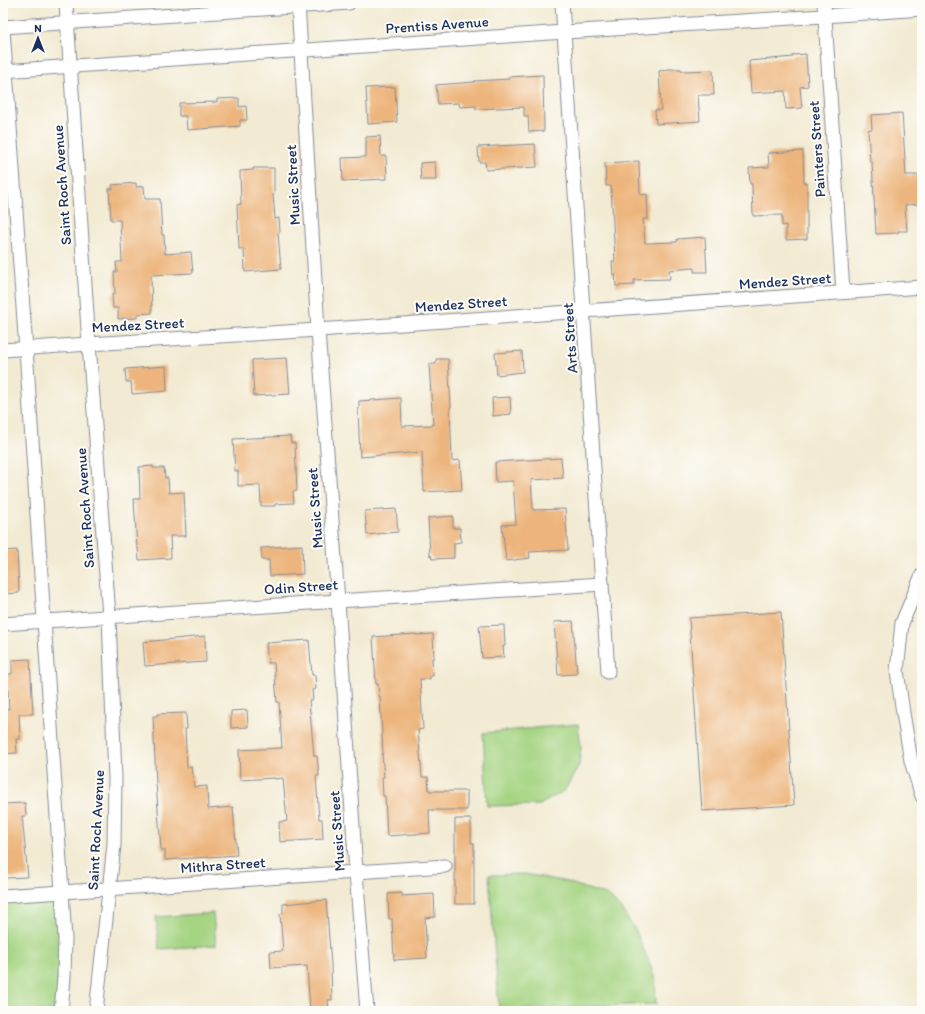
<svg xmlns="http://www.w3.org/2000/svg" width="925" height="1014" font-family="Itim,sans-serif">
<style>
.green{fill:#a5d482;stroke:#608270}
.building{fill:#edb57d}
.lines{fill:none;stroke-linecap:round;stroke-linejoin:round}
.minor-casing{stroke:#868c98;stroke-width:15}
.minor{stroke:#fff;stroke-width:13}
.labels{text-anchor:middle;stroke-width:4;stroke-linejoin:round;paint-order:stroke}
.street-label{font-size:15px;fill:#1b2f5e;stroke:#fdfcf7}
</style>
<rect width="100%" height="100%" fill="#fdfcf7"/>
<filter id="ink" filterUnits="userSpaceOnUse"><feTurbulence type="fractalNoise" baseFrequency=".025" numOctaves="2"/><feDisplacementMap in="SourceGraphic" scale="8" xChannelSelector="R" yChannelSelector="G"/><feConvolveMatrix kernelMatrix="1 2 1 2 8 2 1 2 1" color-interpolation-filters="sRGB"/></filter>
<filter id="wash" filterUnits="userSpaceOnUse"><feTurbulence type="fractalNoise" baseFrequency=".012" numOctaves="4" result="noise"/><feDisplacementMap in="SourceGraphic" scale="16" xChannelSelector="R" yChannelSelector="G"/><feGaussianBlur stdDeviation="0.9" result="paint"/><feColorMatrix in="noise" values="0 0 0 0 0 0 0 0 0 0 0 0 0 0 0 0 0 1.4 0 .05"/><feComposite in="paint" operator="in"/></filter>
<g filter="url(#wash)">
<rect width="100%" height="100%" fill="#f2ead2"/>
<!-- green -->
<g class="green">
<polygon points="578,724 581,747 579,765 565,790 540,805 487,806 483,733"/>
<polygon points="525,874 567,882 609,896 621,909 636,931 649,962 655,979 656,1004 499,1010 489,875"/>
<polygon points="62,892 61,1011 3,1011 3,896"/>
<polygon points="213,913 216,945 159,949 156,917"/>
</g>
<g id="blocks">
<!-- building -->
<g class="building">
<polygon points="806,54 808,86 800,87 802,108 786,109 785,91 751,93 749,61 793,57 793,55"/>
<polygon points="668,69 681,69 681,71 713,70 714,95 698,95 700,121 656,124 655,110 661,110 659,71 668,70"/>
<polygon points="543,75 544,131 529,132 528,116 524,116 524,107 476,109 476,106 460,107 459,103 438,104 436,85 474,82 474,81 509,79 509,77"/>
<polygon points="395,87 397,122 368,124 366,88"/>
<polygon points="239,98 239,107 246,106 247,120 240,120 240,126 187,130 186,116 179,116 179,103 217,102 217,99"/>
<polygon points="902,113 906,175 921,175 922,204 905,205 907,231 898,231 898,233 876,234 872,162 870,162 868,130 872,129 871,115"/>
<polygon points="380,136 381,156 386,156 387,179 343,181 342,158 366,157 366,137"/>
<polygon points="535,144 537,167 486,170 485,162 479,162 478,147"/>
<polygon points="803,151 804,183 807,183 807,239 786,240 786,225 782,226 782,215 753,216 752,184 750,184 749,168 769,167 768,153"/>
<polygon points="639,161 640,195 647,194 648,219 643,219 645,243 677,242 677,239 705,237 707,272 694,272 694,268 669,270 670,279 634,280 634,285 616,286 615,274 613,275 612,261 615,261 611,186 606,186 605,163"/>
<polygon points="435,162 436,180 421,180 420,163"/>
<polygon points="253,168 274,168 274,194 273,194 275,219 279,218 280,232 278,233 281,269 245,272 244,249 239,249 237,205 241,204 240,171 253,170"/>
<polygon points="136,183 136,187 144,186 145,199 160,199 162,235 164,235 165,254 191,252 193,273 151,275 152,313 137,314 137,318 118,319 118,308 113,308 112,294 115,294 114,272 117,272 116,262 122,262 120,220 111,220 109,189 113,189 112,185"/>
<polygon points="522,351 523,372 497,375 495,353"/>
<polygon points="287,358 290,394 254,396 252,360"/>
<polygon points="436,359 448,359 451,407 450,407 452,461 460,460 462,490 424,492 422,452 360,457 358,409 359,409 359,401 401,398 402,426 433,425 429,364 436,364"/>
<polygon points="166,366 167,391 132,394 131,382 126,382 125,369"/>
<polygon points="510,397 511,414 493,416 492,398"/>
<polygon points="290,436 291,443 295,443 297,491 293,491 294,503 275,504 275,506 261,506 260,485 238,486 238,471 235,471 233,439"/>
<polygon points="561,458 563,478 531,480 533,510 565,509 568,550 529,552 530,558 506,561 502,525 516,524 513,481 496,482 495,462"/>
<polygon points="153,466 153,468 164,468 165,478 168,478 169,493 184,492 186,536 170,536 171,558 139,560 138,548 137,548 134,499 140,499 139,467"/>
<polygon points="396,509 398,532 367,535 365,511"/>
<polygon points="453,516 453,528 460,528 461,542 454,543 454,558 432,559 431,555 430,556 428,518"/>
<polygon points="302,545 303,574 270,576 269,560 262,560 261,548"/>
<polygon points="17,550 19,593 3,594 3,551"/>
<polygon points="781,612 794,805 702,811 689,618"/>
<polygon points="573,621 577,674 558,675 554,622"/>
<polygon points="504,625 505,646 503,646 504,657 482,658 479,626"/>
<polygon points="416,634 416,635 433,634 434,658 432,658 433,676 430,676 430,679 420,679 423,729 418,730 422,777 428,777 429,791 467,791 467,810 429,810 430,833 387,836 385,796 383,796 382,777 384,777 382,754 383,754 380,696 379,696 378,684 376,684 373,637"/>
<polygon points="205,636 206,662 145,666 143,642"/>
<polygon points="309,640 312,675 315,675 316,689 312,690 313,700 309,700 314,756 317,756 319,776 316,776 319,819 322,819 323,839 280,842 279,822 287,821 283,778 275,779 275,778 240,780 239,750 282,748 279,702 277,702 274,663 268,663 266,643"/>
<polygon points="30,659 33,714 19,714 20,739 16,739 17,753 3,754 3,729 4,728 3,709 9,709 7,674 12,674 12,660"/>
<polygon points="247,710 248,727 231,728 231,711"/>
<polygon points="186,713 187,729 185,729 187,767 191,766 192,774 193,774 194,787 207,786 208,809 233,807 237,855 165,860 165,850 161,850 156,783 153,716 157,716 157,714"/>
<polygon points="25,803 26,816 22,816 28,877 5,878 5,871 3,871 3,844 4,844 3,804"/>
<polygon points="455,819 471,819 471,843 474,843 474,904 455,904"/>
<polygon points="402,893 402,896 434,894 435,917 425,918 427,958 394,960 392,919 389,919 388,894"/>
<polygon points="326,900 331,964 332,1000 328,1000 329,1011 310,1011 307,966 271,968 270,952 283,951 280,914 283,913 283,904"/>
</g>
</g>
</g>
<g filter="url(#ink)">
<use href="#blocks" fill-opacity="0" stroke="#868c98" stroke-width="1"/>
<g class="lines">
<!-- minor casing -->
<g class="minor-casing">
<g id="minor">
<polyline points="66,3 89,344 109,616 115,778 114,845 96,1011"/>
<polyline points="298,3 318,330 338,601 356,872 367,1011"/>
<polyline points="562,3 608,672"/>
<polyline points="824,3 843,292"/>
<polyline points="3,27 349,3"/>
<polyline points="3,30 26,349 62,892 65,939 64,977 61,1011"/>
<polyline points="3,71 564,32 824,16 922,9"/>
<polyline points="3,350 89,344 318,330 922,287"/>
<polyline points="922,575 902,623 897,671 903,713 911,761 922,796"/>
<polyline points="3,624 338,601 602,584"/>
<polyline points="3,896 445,866"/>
</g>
</g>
<!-- minor -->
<use href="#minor" class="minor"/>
</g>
</g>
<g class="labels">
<!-- street labels -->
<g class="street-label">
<text transform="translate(437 25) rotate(-4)" y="5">Prentiss Avenue</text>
<text transform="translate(817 149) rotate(-94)" y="5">Painters Street</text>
<text transform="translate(62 185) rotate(-94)" y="5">Saint Roch Avenue</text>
<text transform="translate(293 185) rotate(-93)" y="5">Music Street</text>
<text transform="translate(785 281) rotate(-4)" y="5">Mendez Street</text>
<text transform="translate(461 304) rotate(-4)" y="5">Mendez Street</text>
<text transform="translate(138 325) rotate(-3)" y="5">Mendez Street</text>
<text transform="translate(570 338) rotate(-94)" y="5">Arts Street</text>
<text transform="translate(85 508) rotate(-94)" y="5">Saint Roch Avenue</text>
<text transform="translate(315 508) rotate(-94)" y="5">Music Street</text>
<text transform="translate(301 587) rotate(-4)" y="5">Odin Street</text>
<text transform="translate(96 830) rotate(-87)" y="5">Saint Roch Avenue</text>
<text transform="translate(337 831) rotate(-94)" y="5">Music Street</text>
<text transform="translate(223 865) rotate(-4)" y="5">Mithra Street</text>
</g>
</g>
<!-- margin -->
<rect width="925" height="1014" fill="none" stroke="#fdfcf7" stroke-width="16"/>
<!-- north arrow -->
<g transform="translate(38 38)" stroke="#fdfcf7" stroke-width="3" paint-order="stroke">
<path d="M0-3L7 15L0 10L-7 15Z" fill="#1b2f5e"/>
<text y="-6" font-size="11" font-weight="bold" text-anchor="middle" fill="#1b2f5e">N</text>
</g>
</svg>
